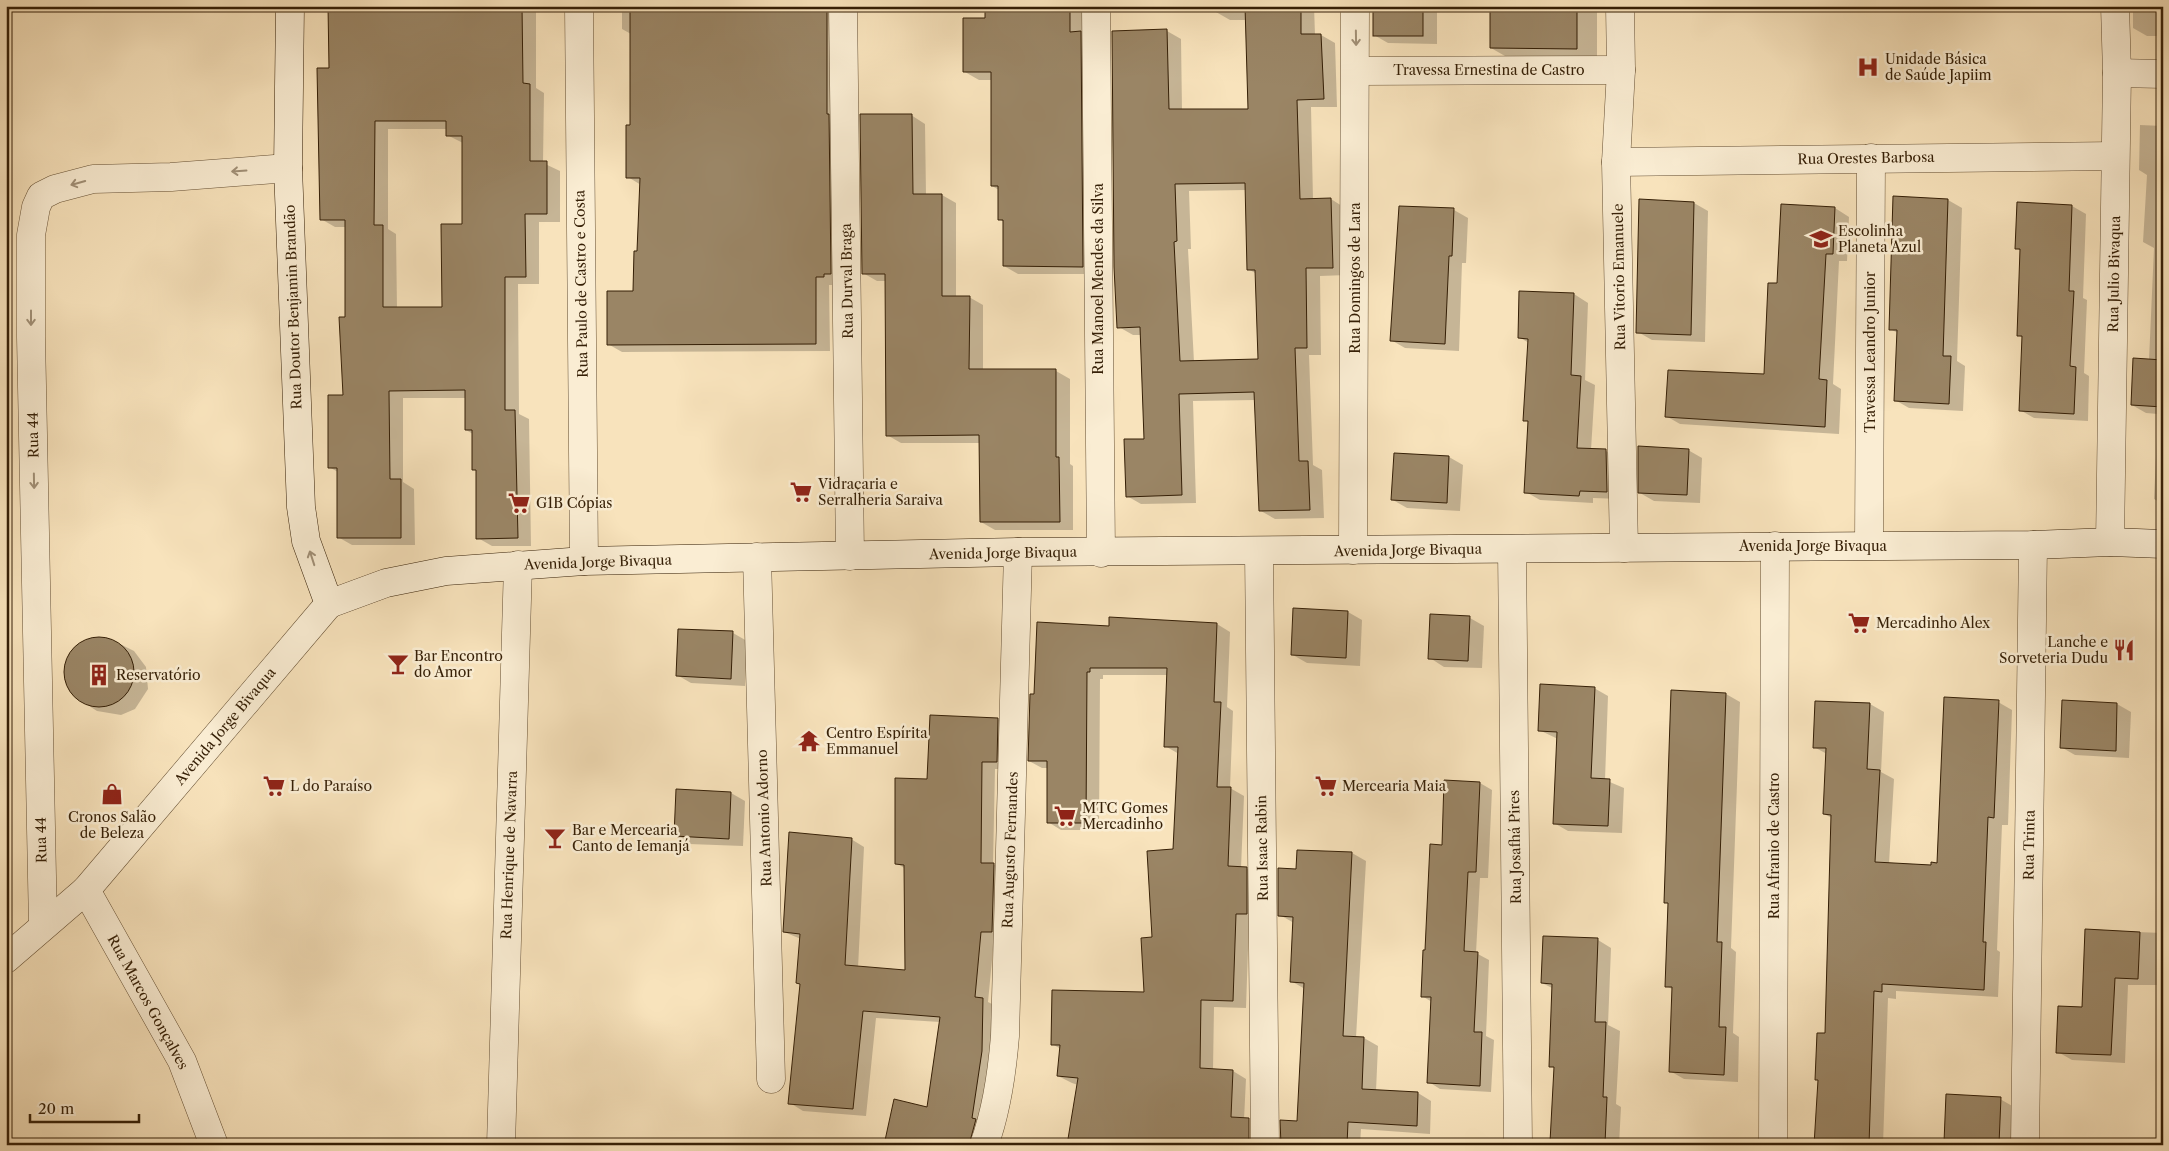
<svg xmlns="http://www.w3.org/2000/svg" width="2169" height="1151" font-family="'Libre Caslon Text',serif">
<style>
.shadow{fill:#0003;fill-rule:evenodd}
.building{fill:#9a8565;stroke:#351f06;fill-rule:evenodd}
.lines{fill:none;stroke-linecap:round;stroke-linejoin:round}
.street-casing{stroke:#665034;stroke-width:29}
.secondary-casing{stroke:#351f06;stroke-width:29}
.street{stroke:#faedd3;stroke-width:28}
.secondary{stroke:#faedd3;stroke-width:28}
.oneway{stroke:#a19077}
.labels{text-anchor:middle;stroke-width:5;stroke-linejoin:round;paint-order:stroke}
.poi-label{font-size:14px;fill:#351f06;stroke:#faedd3;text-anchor:start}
.street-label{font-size:14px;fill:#351f06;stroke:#faedd3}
</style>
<rect width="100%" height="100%" fill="#f8e3bc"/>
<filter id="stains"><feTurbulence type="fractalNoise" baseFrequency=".004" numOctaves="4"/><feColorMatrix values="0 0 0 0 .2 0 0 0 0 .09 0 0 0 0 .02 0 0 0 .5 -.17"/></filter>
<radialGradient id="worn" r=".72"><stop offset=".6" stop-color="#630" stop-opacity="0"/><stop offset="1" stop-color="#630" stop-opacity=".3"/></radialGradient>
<!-- shadow -->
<g class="shadow">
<path d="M 330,6 L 536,6 L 536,88 L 544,93 L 543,163 L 560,171 L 560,222 L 539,222 L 539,284 L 518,284 L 519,414 L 529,419 L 531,546 L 492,546 L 478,538 L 477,471 L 474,469 L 473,434 L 466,430 L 466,398 L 403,398 L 403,482 L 414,489 L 415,545 L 352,545 L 338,537 L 338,472 L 329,467 L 344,396 L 346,227 L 335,227 L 321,219 L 330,70 ZM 388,129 L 447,129 L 447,135 L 463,143 L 463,225 L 443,308 L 397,308 L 396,234 L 388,229 Z"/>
<polygon points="622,6 841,6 838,285 829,285 830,351 622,352 608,344 635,292 638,252 641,185 628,177 632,126 631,34 622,29"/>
<polygon points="987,6 1084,6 1096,274 1018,274 1004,266 1004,222 999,219 999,190 992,186 993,80 979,80 965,72 987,19"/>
<path d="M 1216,6 L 1314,6 L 1315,35 L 1321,35 L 1335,43 L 1337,107 L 1311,107 L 1313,200 L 1331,199 L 1345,208 L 1347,275 L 1320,276 L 1321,355 L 1309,355 L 1313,465 L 1322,470 L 1324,518 L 1275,519 L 1261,511 L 1256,400 L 1193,401 L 1196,503 L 1141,504 L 1127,496 L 1145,440 L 1142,335 L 1133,335 L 1119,327 L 1167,31 L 1181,39 L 1182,110 L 1249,110 L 1247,20 L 1230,20 L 1216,12 ZM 1246,190 L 1248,269 L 1257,274 L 1260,360 L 1194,362 L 1188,249 L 1191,249 L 1189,191 Z"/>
<polygon points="1374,6 1437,6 1437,44 1388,43 1374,35"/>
<polygon points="1491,6 1597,6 1597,60 1512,60 1491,48"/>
<polygon points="2133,6 2163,6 2163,36 2147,36 2133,28"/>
<polygon points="911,115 925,124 926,195 942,195 956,203 956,297 969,297 983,305 983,370 1056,371 1070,379 1070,464 1073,466 1073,530 995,530 981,522 981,443 901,443 887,435 886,281 877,281 863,273"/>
<polygon points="2140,125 2163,126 2163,504 2154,499 2158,414 2146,413 2132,405 2149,360 2154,248 2143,242 2147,175 2139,170"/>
<polygon points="1894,197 1948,200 1962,208 1957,361 1965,366 1963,411 1909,408 1895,400 1898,333 1890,329"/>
<polygon points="1641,200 1694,203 1708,211 1705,342 1652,340 1638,332"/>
<polygon points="2072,206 2086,214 2083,298 2087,300 2084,373 2089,376 2088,421 2034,418 2020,410 2023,338 2018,335 2021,251 2016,248"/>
<polygon points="1401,207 1454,210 1468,218 1466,263 1462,263 1459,351 1405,348 1391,340"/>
<polygon points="1835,208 1849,217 1847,261 1839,261 1833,384 1841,389 1839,434 1680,424 1666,416 1766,375 1778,284"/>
<polygon points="1521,292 1574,294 1588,303 1585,380 1595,385 1591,450 1606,451 1620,459 1621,499 1593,498 1593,503 1540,500 1526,492 1529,422 1525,420 1529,343 1519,337"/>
<polygon points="1688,450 1702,458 1700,503 1654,501 1640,493"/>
<polygon points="1449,457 1463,465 1460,511 1407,508 1393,500"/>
<polygon points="1348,612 1362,620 1360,666 1307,663 1293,655"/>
<polygon points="1470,618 1484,626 1482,668 1444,667 1430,658"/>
<polygon points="1217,624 1230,632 1227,707 1233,711 1230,788 1244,796 1241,868 1246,868 1259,876 1249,921 1246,1008 1214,1007 1213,1070 1233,1071 1246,1079 1243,1140 1072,1083 1058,1076 1061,1049 1052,1044 1145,993 1153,938 1175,850 1179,754 1165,746 1168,675 1103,675 1103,679 1100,679 1099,830 1061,830 1048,822 1048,768 1042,768 1029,761 1035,695 1110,627"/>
<polygon points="733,633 747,641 745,686 691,683 677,675"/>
<polygon points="108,638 134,651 146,667 148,689 135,709 121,715 97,711 83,702 71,692 66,680 65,669 70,653 90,639"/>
<polygon points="1594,688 1608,696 1605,780 1624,788 1622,833 1568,831 1554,823 1558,739 1539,730"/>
<polygon points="1726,694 1740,702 1731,948 1736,952 1733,1033 1739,1037 1738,1082 1684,1079 1670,1071 1674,990 1666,986 1670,904 1666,902"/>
<polygon points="1816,702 1870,704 1884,712 1881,772 1894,779 1889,864 1932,867 1938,864 1998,702 2012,710 2008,825 2002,825 1997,950 2000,952 1998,997 1896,991 1896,999 1888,998 1883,1145 1816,1145 1819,1081 1816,1079 1826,1034 1832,818 1824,814 1827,754 1814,747"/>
<polygon points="2063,702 2117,704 2131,712 2129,758 2075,755 2061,747"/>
<polygon points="998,719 1010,727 1009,769 995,769 993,864 1007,872 1005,938 994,939 988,1002 996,1006 984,1145 885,1145 929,1108 940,1022 876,1018 866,1116 803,1111 790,1103 801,985 797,983 801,939 784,932 851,839 864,847 858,968 906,972 906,869 896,863 929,780"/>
<polygon points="1445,781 1480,783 1492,790 1488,878 1480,878 1476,953 1489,960 1486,1036 1494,1040 1491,1092 1440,1089 1429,1082 1432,1002 1422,996 1426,951 1443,846"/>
<polygon points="731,793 745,801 743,846 689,844 675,836"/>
<polygon points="1352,853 1366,861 1356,1038 1364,1038 1378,1046 1376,1091 1418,1093 1431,1101 1430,1134 1361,1129 1360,1145 1297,1145 1305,989 1291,981 1294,923 1280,915 1297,870"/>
<polygon points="2086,930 2163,933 2163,985 2128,985 2125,1063 2072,1060 2058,1052 2083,1008"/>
<polygon points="1598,940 1611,948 1608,1025 1620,1031 1616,1104 1621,1107 1619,1145 1551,1145 1555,1068 1550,1066 1554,989 1542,983"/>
<polygon points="2000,1099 2014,1107 2013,1145 1949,1145 1945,1141"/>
</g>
<!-- building -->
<g class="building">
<path d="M 328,6 L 522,6 L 523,83 L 530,84 L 530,161 L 547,161 L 547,214 L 525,214 L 526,277 L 505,277 L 505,410 L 515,410 L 518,538 L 476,539 L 476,470 L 472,470 L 472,430 L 465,430 L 465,390 L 389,391 L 390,479 L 401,479 L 401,538 L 337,538 L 337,468 L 328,468 L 328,395 L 343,395 L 339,317 L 345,317 L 345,220 L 320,220 L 317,68 L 329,68 ZM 375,121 L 446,121 L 446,136 L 462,136 L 462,224 L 441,224 L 442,307 L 383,307 L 383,225 L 374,225 Z"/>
<polygon points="630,6 827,6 827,114 829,114 831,274 824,274 824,277 816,277 816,344 607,345 607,291 633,291 634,251 637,251 640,178 626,178 626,125 630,125"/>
<polygon points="985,6 1070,6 1070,32 1081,31 1083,267 1003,266 1003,220 998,220 998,186 991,186 991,72 963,72 963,18 985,18"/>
<path d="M 1245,6 L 1301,6 L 1301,34 L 1321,34 L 1324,99 L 1297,100 L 1300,199 L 1331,198 L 1333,268 L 1306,268 L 1307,348 L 1295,348 L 1299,461 L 1308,461 L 1310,510 L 1259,511 L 1254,392 L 1179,394 L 1182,495 L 1126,497 L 1124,439 L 1144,439 L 1140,327 L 1117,328 L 1114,267 L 1112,31 L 1167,29 L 1169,109 L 1248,109 ZM 1245,183 L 1247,270 L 1255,270 L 1258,359 L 1180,361 L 1174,242 L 1177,241 L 1175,184 Z"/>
<rect x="1373" y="6" width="50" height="30"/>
<polygon points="1490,6 1577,6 1577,49 1490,48"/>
<polygon points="860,114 912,114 913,194 942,194 942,296 970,296 969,369 1056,369 1056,457 1059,457 1060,522 980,522 979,435 886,436 885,274 862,274"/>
<polygon points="1893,196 1948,199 1943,356 1951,356 1949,404 1894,401 1897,330 1889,330"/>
<polygon points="1639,199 1694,202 1691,335 1636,333"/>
<polygon points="2017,202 2072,205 2069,291 2074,291 2070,366 2076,367 2074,414 2019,411 2022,336 2017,336 2020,249 2015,249"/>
<polygon points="1781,204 1835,207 1833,254 1826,254 1819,379 1827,380 1825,427 1665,417 1668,370 1764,374 1768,283 1777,283"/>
<polygon points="1399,206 1454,208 1452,256 1449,256 1445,344 1390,341"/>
<polygon points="1519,291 1574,293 1571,375 1581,376 1577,448 1606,449 1607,492 1580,491 1579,496 1524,493 1528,421 1523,421 1528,339 1518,338"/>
<polygon points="2133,358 2163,360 2163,407 2131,405"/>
<polygon points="1638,446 1689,449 1687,495 1638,493"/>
<polygon points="1394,453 1449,456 1447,503 1391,500"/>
<polygon points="1293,608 1348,611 1346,658 1291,655"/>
<polygon points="1430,614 1470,616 1468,661 1428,659"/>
<polygon points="1109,617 1217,623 1214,702 1221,702 1217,787 1231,787 1228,866 1247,867 1247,914 1236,914 1233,1001 1201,1000 1200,1068 1233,1070 1231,1117 1249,1118 1249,1145 1067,1145 1078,1078 1057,1076 1060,1045 1051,1045 1052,990 1144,992 1141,938 1152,937 1147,851 1173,849 1178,747 1164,747 1167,668 1090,668 1090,672 1087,672 1086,823 1047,823 1047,761 1028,761 1030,694 1034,694 1037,622 1109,626"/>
<polygon points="678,629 733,631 731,679 676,676"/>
<circle cx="99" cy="672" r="35"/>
<polygon points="1540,684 1595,687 1591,778 1610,779 1608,826 1553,824 1557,732 1538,731"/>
<polygon points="1671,690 1726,693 1717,942 1722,942 1719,1027 1726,1027 1724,1075 1669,1072 1672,987 1665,987 1668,903 1664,903"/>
<polygon points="1944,697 1999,700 1994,818 1988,817 1983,942 1986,942 1984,990 1882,984 1882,992 1874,991 1869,1145 1814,1145 1818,1080 1815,1080 1817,1033 1825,1033 1831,815 1823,814 1826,748 1813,748 1815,701 1870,703 1867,769 1880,770 1875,862 1931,865 1931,862 1937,863"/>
<polygon points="2062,700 2117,703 2116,751 2060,748"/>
<polygon points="930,715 998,718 997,762 982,762 981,863 994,863 992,932 981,932 975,997 983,998 982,1051 972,1118 976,1119 969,1145 884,1145 894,1099 927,1107 940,1017 863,1011 853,1109 788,1104 800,984 796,983 800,934 783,932 789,832 852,838 845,965 905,970 904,865 895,864 895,778 927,779"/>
<polygon points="1444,780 1480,782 1476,872 1468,872 1464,951 1478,952 1474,1032 1482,1032 1480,1086 1427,1083 1431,997 1421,997 1423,950 1425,950 1430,844 1442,845"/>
<polygon points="676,789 731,792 729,839 674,836"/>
<polygon points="1297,850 1352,852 1343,1036 1364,1037 1362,1089 1418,1092 1417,1126 1348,1122 1347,1145 1281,1145 1280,1120 1297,1121 1304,983 1290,982 1293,917 1278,916 1278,868 1296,869"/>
<polygon points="2085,929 2140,932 2138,979 2115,978 2111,1055 2056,1053 2058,1006 2082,1007"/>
<polygon points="1543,936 1598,938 1595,1022 1606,1022 1603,1097 1607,1097 1605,1144 1550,1142 1554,1067 1549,1067 1552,984 1541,983"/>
<polygon points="1946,1094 2001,1097 1999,1144 1944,1142"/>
</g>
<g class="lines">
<!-- street casing -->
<g class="street-casing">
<g id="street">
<polyline points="579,6 584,561"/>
<polyline points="843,6 850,556"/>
<polyline points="1096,6 1101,553"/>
<polyline points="1620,6 1621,70 1616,162 1624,548"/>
<polyline points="1357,71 1621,70"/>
<polyline points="2117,73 2163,74"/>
<polyline points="1616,162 2115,156"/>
<polyline points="2110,542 2117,73 2115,6"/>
<polyline points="1869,545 1871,158"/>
<polyline points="1512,549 1518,1145"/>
<polyline points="1353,550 1355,6"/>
<polyline points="1259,551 1265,1145"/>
<polyline points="757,557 771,1079"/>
<polyline points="86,890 182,1061 214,1145"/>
<polyline points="43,926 31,337 31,235 36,207 41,196 55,189 93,179 171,177 288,168"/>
<polyline points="6,959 86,890 329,604"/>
<polyline points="501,1145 518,565"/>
<path d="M 984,1145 C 997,1110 1002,1073 1005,1036 L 1018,552"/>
<polyline points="1773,1145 1775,546"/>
<polyline points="2025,1145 2033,545"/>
</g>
</g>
<!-- secondary casing -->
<g class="secondary-casing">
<polyline id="secondary" points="290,6 288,168 301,507 306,541 329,604 386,583 446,571 584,561 1018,552 2033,545 2110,542 2163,544"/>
</g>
<!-- street -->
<use href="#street" class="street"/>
<!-- secondary -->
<use href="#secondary" class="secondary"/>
</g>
<!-- one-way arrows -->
<defs><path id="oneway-shaft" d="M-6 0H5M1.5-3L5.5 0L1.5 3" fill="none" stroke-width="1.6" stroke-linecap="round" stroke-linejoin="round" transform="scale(1.25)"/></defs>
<g class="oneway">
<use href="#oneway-shaft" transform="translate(1356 38) rotate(89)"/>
<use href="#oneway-shaft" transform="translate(239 171) rotate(176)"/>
<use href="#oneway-shaft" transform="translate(78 183) rotate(164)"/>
<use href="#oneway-shaft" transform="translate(31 318) rotate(90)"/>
<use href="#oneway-shaft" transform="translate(34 481) rotate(89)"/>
<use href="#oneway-shaft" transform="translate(312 558) rotate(-108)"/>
</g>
<!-- icons -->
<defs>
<g id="hospital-bare" transform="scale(1.725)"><path d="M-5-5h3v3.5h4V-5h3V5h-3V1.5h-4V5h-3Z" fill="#8f2418" stroke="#faedd3" stroke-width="2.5" paint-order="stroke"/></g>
<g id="school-bare" transform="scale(1.725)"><path d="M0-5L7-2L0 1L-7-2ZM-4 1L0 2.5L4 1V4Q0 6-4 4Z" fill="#8f2418" stroke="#faedd3" stroke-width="2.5" paint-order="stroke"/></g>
<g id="supermarket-bare" transform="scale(1.725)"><path d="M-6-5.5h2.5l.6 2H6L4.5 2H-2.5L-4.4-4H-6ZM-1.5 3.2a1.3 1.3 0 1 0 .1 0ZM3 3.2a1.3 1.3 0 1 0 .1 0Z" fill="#8f2418" stroke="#faedd3" stroke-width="2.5" paint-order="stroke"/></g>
<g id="restaurant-bare" transform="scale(1.725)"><path d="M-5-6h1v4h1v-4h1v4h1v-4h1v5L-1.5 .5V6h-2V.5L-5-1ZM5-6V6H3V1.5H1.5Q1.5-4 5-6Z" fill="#8f2418" stroke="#faedd3" stroke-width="2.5" paint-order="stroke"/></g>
<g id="bar-bare" transform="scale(1.725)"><path d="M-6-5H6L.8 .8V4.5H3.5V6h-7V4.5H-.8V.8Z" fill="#8f2418" stroke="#faedd3" stroke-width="2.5" paint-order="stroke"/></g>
<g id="building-bare" transform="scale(1.725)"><path d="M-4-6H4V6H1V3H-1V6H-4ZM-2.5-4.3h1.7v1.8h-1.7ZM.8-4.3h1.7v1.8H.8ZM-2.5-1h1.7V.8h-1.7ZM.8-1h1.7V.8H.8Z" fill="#8f2418" stroke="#faedd3" stroke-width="2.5" paint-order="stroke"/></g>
<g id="temple-bare" transform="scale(1.725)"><path d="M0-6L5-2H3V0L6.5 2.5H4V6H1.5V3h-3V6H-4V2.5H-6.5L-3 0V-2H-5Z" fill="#8f2418" stroke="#faedd3" stroke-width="2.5" paint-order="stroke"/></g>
<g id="shop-bare" transform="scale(1.725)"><path d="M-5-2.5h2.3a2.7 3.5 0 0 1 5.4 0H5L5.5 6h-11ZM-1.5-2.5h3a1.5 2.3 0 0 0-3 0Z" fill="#8f2418" stroke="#faedd3" stroke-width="2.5" paint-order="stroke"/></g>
</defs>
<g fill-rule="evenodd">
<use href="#hospital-bare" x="1868" y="67"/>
<use href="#school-bare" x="1821" y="239"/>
<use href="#supermarket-bare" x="801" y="492"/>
<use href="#supermarket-bare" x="519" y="503"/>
<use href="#supermarket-bare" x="1859" y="623"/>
<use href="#restaurant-bare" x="2124" y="650"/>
<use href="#bar-bare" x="398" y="664"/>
<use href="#building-bare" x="99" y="675"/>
<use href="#temple-bare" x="809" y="741"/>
<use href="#supermarket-bare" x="274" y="786"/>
<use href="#supermarket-bare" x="1326" y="786"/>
<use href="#shop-bare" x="112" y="794"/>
<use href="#supermarket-bare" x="1065" y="816"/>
<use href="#bar-bare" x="555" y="838"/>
</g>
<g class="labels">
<!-- poi labels -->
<g class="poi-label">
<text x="1885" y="64">Unidade Básica<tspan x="1885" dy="16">de Saúde Japiim</tspan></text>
<text x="1838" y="236">Escolinha<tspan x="1838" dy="16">Planeta Azul</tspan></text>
<text x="818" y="489">Vidraçaria e<tspan x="818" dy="16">Serralheria Saraiva</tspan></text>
<text x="536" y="508">G1B Cópias</text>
<text x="1876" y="628">Mercadinho Alex</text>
<text x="2108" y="647" text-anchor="end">Lanche e<tspan x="2108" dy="16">Sorveteria Dudu</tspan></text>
<text x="414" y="661">Bar Encontro<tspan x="414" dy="16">do Amor</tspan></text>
<text x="116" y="680">Reservatório</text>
<text x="826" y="738">Centro Espírita<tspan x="826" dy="16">Emmanuel</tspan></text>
<text x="290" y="791">L do Paraíso</text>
<text x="1342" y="791">Mercearia Maia</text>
<text x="1082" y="813">MTC Gomes<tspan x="1082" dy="16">Mercadinho</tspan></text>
<text x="112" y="822" text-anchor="middle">Cronos Salão<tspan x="112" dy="16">de Beleza</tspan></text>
<text x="572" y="835">Bar e Mercearia<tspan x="572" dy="16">Canto de Iemanjá</tspan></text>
</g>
<!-- street labels -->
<g class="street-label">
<text x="1489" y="75">Travessa Ernestina de Castro</text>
<text transform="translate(1866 158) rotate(-1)" y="5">Rua Orestes Barbosa</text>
<text transform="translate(2114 274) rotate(-89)" y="5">Rua Julio Bivaqua</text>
<text transform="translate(1619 277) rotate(-91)" y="5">Rua Vitorio Emanuele</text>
<text transform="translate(1355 278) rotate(-90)" y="5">Rua Domingos de Lara</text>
<text transform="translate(1098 279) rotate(-90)" y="5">Rua Manoel Mendes da Silva</text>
<text transform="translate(847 281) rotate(-91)" y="5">Rua Durval Braga</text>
<text transform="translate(581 284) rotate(-91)" y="5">Rua Paulo de Castro e Costa</text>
<text transform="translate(293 307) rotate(-92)" y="5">Rua Doutor Benjamin Brandão</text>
<text transform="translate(1870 352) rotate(-90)" y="5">Travessa Leandro Junior</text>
<text transform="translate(33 435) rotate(-91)" y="5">Rua 44</text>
<text x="1813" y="551">Avenida Jorge Bivaqua</text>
<text transform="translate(1408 550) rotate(-1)" y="5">Avenida Jorge Bivaqua</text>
<text transform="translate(1003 553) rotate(-1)" y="5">Avenida Jorge Bivaqua</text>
<text transform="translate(598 562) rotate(-2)" y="5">Avenida Jorge Bivaqua</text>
<text transform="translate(225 726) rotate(-50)" y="5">Avenida Jorge Bivaqua</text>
<text transform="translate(764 818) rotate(-92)" y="5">Rua Antonio Adorno</text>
<text transform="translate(41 840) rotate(-91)" y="5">Rua 44</text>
<text transform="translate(2029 845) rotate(-89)" y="5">Rua Trinta</text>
<text transform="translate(1774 846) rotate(-90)" y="5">Rua Afranio de Castro</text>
<text transform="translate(1515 847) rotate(-91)" y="5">Rua Josafhá Pires</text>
<text transform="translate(1262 848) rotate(-91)" y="5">Rua Isaac Rabin</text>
<text transform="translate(1010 850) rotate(-88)" y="5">Rua Augusto Fernandes</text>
<text transform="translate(509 855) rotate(-88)" y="5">Rua Henrique de Navarra</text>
<text transform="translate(148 1002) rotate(61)" y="5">Rua Marcos Gonçalves</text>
</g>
</g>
<!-- margin -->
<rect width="2169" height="1151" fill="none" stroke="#f8e3bc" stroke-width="25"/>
<rect x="8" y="8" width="2154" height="1136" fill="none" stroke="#351f06" stroke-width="2.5"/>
<rect x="12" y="12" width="2144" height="1126" fill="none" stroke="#351f06"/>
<!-- scale -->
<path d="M30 1114v8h109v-8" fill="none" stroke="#351f06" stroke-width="2.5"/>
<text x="38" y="1114" font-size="15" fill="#351f06" stroke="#faedd3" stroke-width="4" paint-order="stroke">20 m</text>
<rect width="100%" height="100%" filter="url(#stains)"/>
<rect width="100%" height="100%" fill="url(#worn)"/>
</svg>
